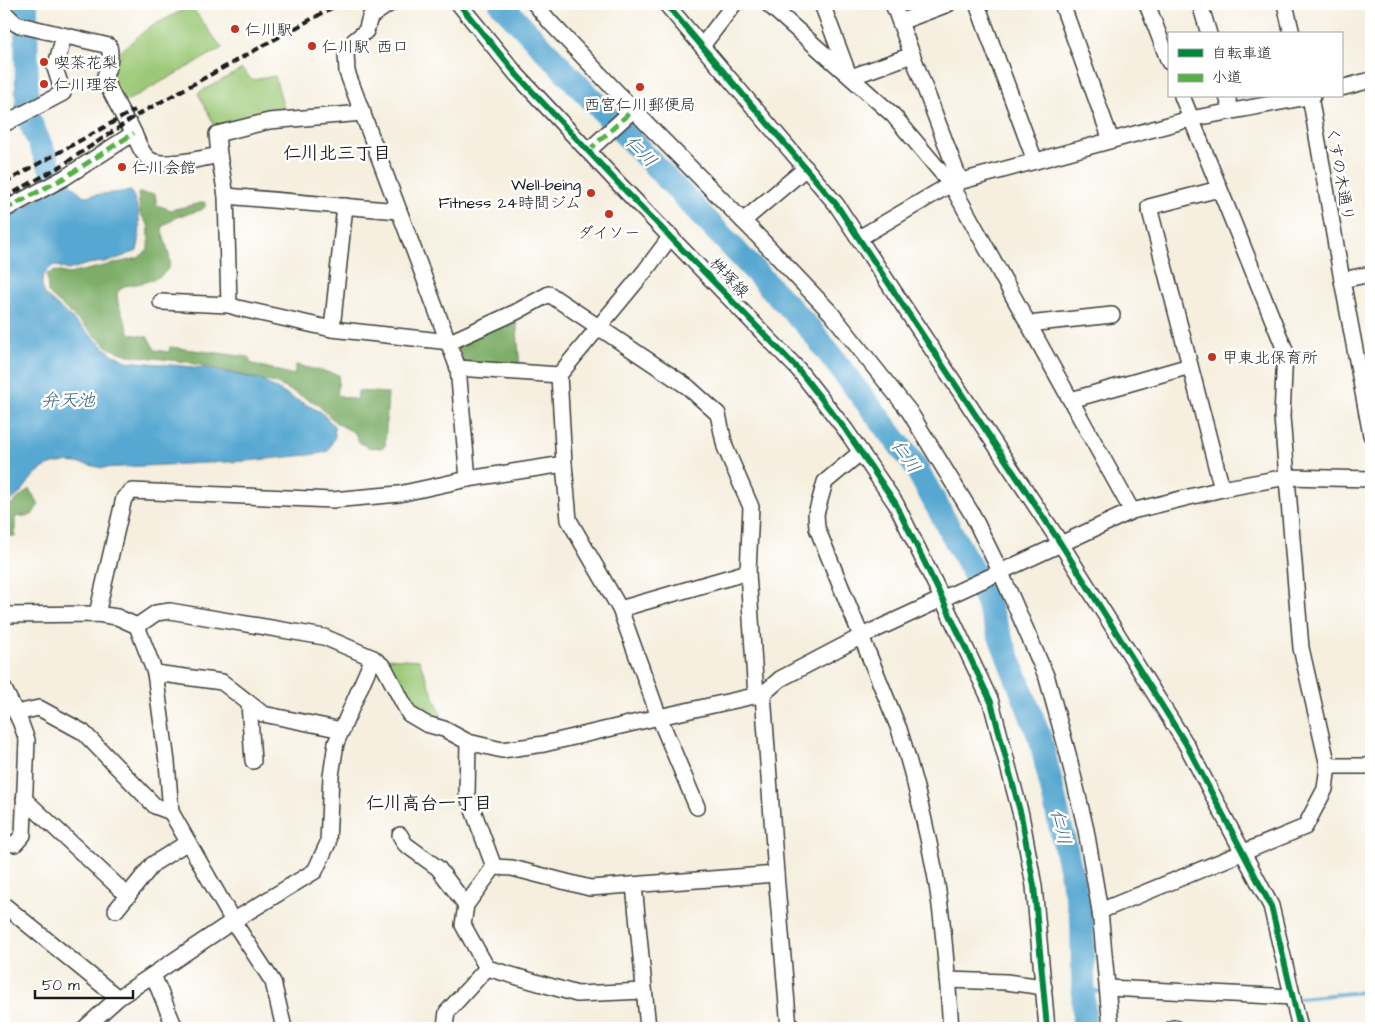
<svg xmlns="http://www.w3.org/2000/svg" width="1375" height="1032" font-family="'Architects Daughter','Klee One',sans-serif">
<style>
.green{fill:#9cc977;stroke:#5c724a}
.forest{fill:#7dad68;stroke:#4c6442}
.water{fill:#56a7d1;stroke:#396276}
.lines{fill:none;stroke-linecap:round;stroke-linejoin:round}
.stream{stroke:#56a7d1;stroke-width:4}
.river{stroke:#56a7d1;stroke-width:24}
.minor-casing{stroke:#3d3c39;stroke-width:18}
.minor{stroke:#fff;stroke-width:15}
.rail{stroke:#1c1c1c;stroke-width:4;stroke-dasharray:8 4;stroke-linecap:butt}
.quiet{stroke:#55b145;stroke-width:5;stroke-dasharray:10 5;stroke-linecap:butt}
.cycleway-casing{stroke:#fff;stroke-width:9}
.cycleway{stroke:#00873e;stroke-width:6}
.poi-dot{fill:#c8321e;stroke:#fff;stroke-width:2}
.labels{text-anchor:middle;stroke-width:5;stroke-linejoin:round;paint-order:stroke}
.poi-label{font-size:16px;fill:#1c1c1c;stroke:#fff;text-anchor:start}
.street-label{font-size:16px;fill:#1c1c1c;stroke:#fff}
.water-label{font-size:18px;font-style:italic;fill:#396276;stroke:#fff}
.neighbourhood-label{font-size:18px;font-weight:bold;fill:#1c1c1c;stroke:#fff}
</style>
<rect width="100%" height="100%" fill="#fff"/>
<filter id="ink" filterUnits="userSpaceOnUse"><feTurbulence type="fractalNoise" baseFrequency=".02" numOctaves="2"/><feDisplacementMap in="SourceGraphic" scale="10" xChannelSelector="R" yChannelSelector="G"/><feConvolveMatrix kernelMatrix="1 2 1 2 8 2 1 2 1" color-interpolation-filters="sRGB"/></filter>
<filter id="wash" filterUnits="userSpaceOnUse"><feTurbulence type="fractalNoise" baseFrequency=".0096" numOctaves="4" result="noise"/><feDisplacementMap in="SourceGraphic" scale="20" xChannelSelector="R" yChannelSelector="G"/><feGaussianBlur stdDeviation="1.12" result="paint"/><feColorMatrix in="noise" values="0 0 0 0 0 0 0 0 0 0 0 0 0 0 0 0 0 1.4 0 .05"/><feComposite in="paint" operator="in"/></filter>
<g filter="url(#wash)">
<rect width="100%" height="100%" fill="#f6efdf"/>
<!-- green -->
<g class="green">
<polygon points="191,6 222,48 125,102 121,101 109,76 121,51 148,28"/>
<polygon points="242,69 252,80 275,76 286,116 216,128 198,93"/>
<polygon points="385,658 419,660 443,719 432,719 413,710"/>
</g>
<!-- forest -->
<g class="forest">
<path d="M 138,193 L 155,194 L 157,205 L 171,210 L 205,202 L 205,207 L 201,210 L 179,216 L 163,226 L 162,231 C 164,239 170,254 170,262 C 169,280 137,284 124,286 L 117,293 L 118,303 L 130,334 L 148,337 L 155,350 L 169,352 L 170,347 L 249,357 L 250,363 L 294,375 L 296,365 L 339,375 L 337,395 L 357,400 L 358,391 L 388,393 L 385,446 L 381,448 L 367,447 L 359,442 L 355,433 L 335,422 L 316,403 L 275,383 L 187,362 L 128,355 L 109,348 L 48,293 L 47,274 L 56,271 L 69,274 L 138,258 L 148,250 L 149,227 L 140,213 Z"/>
<polygon points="516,316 520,369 461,364 457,343"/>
<polygon points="29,489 39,504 32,515 15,517 15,536 4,536 4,505 12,504"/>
</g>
<!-- water -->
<path class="water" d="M 68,182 L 84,196 L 131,191 C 140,208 142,233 137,251 L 111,261 L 88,264 L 68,270 L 54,265 C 42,274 39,281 45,295 L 112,354 L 127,361 L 205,368 L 261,380 L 289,396 L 321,412 L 334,426 L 335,436 L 328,451 L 318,454 L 247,461 L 102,468 C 81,463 56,457 38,472 C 26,481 22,500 4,502 L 4,217 Z"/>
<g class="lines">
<!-- stream -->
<g class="stream">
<polyline points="1083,988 1100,992"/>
<polyline points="1300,998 1362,992 1371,984"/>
</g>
<!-- river -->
<g class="river">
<polyline points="26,4 27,100 28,117 59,187"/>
<polyline points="501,4 811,330 914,464 980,585 1041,741 1082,920 1084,1028"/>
</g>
</g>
</g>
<g filter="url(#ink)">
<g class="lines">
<!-- minor casing -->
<g class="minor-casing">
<g id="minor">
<polyline points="459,4 517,75 618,183 798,369 845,429 896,504 942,598 991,702 1021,815 1034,886 1047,1028"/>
<polyline points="535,4 550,22 650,127 754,232 831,313 909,411 972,514 1001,573 1047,678 1068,754 1086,830 1100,911 1111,1028"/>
<polyline points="666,4 836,204 1061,544 1186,744 1271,906 1300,1028"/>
<polyline points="768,4 893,115 951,184 1132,511"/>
<polyline points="822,4 848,73"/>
<polyline points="893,4 960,181"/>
<polyline points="977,4 1035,161"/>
<polyline points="1062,4 1111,140"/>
<polyline points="1147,4 1169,62"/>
<polyline points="1200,4 1209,34"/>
<polyline points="1285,4 1292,34"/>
<path d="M 4,12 L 16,24 L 24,26 L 109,46 C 112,57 108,68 104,79 L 127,123 L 130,125 C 136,136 140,153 149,159 C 163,169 203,158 219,155"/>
<polyline points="900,22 948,4"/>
<polyline points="702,46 734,4"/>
<polyline points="851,77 912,55"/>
<polyline points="1341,88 1371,80"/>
<polyline points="1227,96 1231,111"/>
<polyline points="1310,96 1342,280 1371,435"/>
<polyline points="363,113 269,121 217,134 219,155 226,196 229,305 238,308 332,329 450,342 516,312 549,294 688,387 718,414 725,447 751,507 748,572 756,696"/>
<polyline points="4,124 63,93 55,68 64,36"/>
<polyline points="588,151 633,110"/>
<polyline points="1219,189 1149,207 1222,489"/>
<polyline points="226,196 399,211"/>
<polyline points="4,210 64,178 134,133"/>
<polyline points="743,221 806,168"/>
<polyline points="859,238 951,184 1190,119 1313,96"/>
<polyline points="1342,280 1371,274"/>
<polyline points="161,302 229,305"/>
<polyline points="1028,324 1112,315"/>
<polyline points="332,329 345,206"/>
<polyline points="458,368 559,375 645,271 671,236"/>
<polyline points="559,375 564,464 569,520 620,609 659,717 763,694"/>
<polyline points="1071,400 1190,366"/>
<path d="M 861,452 L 825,482 L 816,514 L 817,528 L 899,729 C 914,776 926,825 935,873 C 944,924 947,976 951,1028"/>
<polyline points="468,479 564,464"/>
<polyline points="620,609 748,572"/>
<polyline points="97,614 124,498 132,491 332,500 399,494 468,479 458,368 347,72 346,53 354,41 366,31 370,17 389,4"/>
<polyline points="4,615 97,614 117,617 137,626 155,673 167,762 171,812 233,921 273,982 284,1028"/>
<polyline points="137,626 156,613 170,611 324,637 373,658 384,667 409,714 426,724 444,729 468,742 502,750 544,744 659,717 697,807"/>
<polyline points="155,673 222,682 263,714 342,730"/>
<polyline points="4,689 20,721 27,740 23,835 15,844 4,843"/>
<polyline points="249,703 253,761"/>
<polyline points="16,713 39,708 83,732 155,806 171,812"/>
<polyline points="468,742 467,794 494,867"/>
<polyline points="1328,766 1371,766"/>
<polyline points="24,799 128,896"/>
<polyline points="400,835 405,844 438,868 466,905"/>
<polyline points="494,867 512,868 590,888 776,874"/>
<polyline points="634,885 648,1028"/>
<polyline points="4,905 118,998"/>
<polyline points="116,910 153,864 188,842"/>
<polyline points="1100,911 1305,827 1325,789 1328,766 1301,648 1282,417 1285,350 1182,96"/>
<polyline points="487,968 577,994 644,991"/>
<polyline points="153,975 175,1028"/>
<polyline points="947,980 1006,982 1044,987"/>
<polyline points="1108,988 1293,997"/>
<polyline points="85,1028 118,998 233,921 315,871 328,843 331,776 336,743 373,658"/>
<polyline points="446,1028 445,1026 447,1012 487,968 463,925 466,905 494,867"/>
<polyline points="789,1028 776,874 763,694 780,679 862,636 1132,511 1222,489 1287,477 1371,479"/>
<polyline points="1173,1028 1175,1028"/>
</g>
</g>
<!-- minor -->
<use href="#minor" class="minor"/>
<!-- rail -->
<g class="rail">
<polyline points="4,183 135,110"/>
<polyline points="4,198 61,166 139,114 339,4"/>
</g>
<!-- quiet -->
<g class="quiet">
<polyline points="588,151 633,110"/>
<polyline points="4,210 64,178 134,133"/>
</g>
<!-- cycleway casing -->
<g class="cycleway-casing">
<g id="cycleway">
<polyline points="459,4 517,75 618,183 798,369 845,429 896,504 942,598 991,702 1021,815 1034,886 1047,1028"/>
<polyline points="666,4 836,204 1061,544 1186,744 1271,906 1300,1028"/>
</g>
</g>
<!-- cycleway -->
<use href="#cycleway" class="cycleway"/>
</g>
</g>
<!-- markers -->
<g class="poi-dot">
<circle cx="235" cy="29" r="5"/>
<circle cx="312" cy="46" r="5"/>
<circle cx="44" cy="62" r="5"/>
<circle cx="44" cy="84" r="5"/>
<circle cx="640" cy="87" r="5"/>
<circle cx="122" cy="167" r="5"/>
<circle cx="591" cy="193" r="5"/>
<circle cx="609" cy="214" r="5"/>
<circle cx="1212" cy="357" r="5"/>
</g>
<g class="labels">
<!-- poi labels -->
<g class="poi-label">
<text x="245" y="35">仁川駅</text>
<text x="322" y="52">仁川駅 西口</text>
<text x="54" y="68">喫茶花梨</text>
<text x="54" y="90">仁川理容</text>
<text x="640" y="110" text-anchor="middle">西宮仁川郵便局</text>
<text x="132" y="173">仁川会館</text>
<text x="581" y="190" text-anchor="end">Well-being<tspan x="581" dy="18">Fitness 24時間ジム</tspan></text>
<text x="609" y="238" text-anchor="middle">ダイソー</text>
<text x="1222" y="363">甲東北保育所</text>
</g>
<!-- street labels -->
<g class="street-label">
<text transform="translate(1341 174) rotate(80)" y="6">くすの木通り</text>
<text transform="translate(730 277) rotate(46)" y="6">桝塚線</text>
</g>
<!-- water labels -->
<g class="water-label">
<text transform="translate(641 151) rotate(46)" y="6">仁川</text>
<text x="68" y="406">弁天池</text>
<text transform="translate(906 456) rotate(55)" y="6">仁川</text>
<text transform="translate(1061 827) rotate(77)" y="6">仁川</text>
</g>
<!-- neighbourhood labels -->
<g class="neighbourhood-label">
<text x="337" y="159">仁川北三丁目</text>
<text x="429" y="809">仁川高台一丁目</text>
</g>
</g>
<!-- margin -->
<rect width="1375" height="1032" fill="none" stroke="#fff" stroke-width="20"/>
<!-- legend -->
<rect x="1168" y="32" width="175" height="65" fill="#ffffff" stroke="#a4a4a4"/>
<rect x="1178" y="49" width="25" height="8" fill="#00873e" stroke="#a4a4a4"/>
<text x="1212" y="58" font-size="15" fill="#1c1c1c">自転車道</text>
<rect x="1178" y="74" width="25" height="8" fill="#55b145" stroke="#a4a4a4"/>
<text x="1212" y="82" font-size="15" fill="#1c1c1c">小道</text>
<!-- scale -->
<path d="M35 990v8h98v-8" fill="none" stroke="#1c1c1c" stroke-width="2.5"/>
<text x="42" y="990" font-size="15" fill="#1c1c1c" stroke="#ffffff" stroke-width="4" paint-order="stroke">50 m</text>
</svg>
